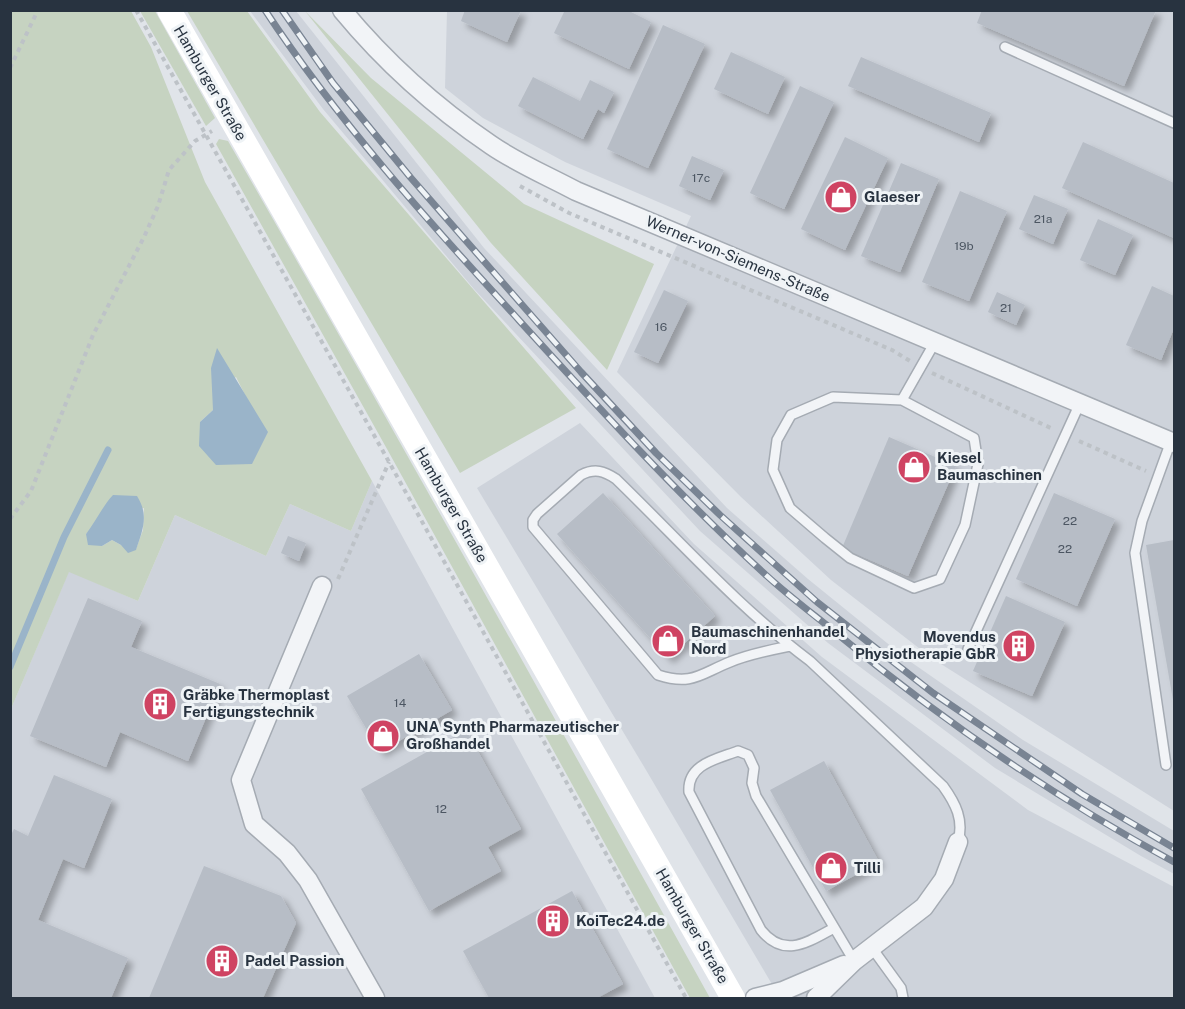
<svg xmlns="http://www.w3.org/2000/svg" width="1185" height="1009" font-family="'Public Sans',sans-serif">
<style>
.built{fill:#ced3db}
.green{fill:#c6d3c1;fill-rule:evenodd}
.water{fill:#9ab4c9}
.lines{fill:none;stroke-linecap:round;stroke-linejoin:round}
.stream{stroke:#9ab4c9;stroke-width:7}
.building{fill:#b7bdc6;filter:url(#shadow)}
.lane-casing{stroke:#a5abb3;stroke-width:12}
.street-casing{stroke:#a5abb3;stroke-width:21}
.path{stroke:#bdc2c7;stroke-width:4;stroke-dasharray:4.5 4.5;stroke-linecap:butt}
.lane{stroke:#f2f4f7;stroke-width:9}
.street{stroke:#f2f4f7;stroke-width:18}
.secondary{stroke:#fff;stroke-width:24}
.rail-casing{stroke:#798493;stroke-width:7}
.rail{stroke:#eff3f6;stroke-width:4.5;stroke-dasharray:14;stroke-linecap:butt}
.labels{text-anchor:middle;stroke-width:6;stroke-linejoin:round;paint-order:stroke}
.number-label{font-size:12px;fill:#4c5662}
.street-label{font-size:15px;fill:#283340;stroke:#eff3f6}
.poi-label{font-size:15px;font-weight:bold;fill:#283340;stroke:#eff3f6;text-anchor:start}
</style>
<defs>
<filter id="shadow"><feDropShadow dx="5.5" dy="5.5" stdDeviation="3" flood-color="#0004"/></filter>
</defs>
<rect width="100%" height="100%" fill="#e0e4e9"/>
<!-- built -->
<g class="built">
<polygon points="250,11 296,11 484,248 727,508 808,579 908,660 1023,740 1174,831 1174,874 1141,856 995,768 828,643 700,531 474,289 323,109"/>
<polygon points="447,11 1174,11 1174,811 933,659 831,580 741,497 617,372 691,216 565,162 483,118 445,88"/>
<polygon points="580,423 694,544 822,657 1028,810 1174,887 1174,998 780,998 646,770 477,488"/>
<polygon points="372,481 655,998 11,998 11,709 69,571 138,601 175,515 266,556 290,504 351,531"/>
</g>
<!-- green -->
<g class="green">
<path d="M 11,11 L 131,11 L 151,47 L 205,182 L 372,481 L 351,531 L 290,504 L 266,556 L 175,515 L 138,601 L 69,572 L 11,709 ZM 236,377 L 249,403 L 200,422 L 213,410 L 213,396 ZM 144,508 L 143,530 L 136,549 L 121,545 L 112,540 L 102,546 L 86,534 L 97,521 Z"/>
<polygon points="140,11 155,11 215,118 206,126"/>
<polygon points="187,11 247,11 320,112 576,408 460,473"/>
<polygon points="305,11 371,78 524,204 654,264 607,370 491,243"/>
<path d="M 219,139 L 228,141 C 392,425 551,712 710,998 L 690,998 L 387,449 L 216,144 Z"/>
</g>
<!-- water -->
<g class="water">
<polygon points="217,348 268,432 252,464 216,465 199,446 200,422 213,410 211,368"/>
<path d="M 113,495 L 137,496 C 149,515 143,529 136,550 L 128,553 L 121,545 L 112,540 L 102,546 L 88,545 L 86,534 C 96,521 102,507 113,495 Z"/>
</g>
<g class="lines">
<!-- stream -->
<polyline class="stream" points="10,667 64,537 108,450"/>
</g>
<!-- building -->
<g class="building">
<polygon points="465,10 521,10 507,42 461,21"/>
<polygon points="565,10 627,10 651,22 629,69 554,33"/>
<polygon points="982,10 1156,10 1124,86 977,23"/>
<polygon points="663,25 705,44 648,168 607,149"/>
<polygon points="731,52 785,77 768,114 714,89"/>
<polygon points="861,57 991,113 979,142 848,86"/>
<polygon points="533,77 580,101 590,80 614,92 604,113 598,109 583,139 518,106"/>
<polygon points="800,86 834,102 784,209 750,193"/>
<polygon points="845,137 888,158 845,250 801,229"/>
<polygon points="1083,142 1174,183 1174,238 1062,188"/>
<polygon points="692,156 724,170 710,200 679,186"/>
<polygon points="901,163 939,179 900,272 861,256"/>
<polygon points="960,191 1007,211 969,301 922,282"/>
<polygon points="1034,195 1068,209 1053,244 1019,229"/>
<polygon points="1098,219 1133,235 1115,275 1080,260"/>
<polygon points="1152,286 1174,296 1174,328 1161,360 1126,345"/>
<polygon points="664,290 688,301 658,363 634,352"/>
<polygon points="997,292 1025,305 1016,325 988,312"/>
<polygon points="889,437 956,466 908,576 842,548"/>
<polygon points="603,493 715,616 668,658 557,534"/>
<polygon points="1054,493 1115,519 1077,606 1016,579"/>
<polygon points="288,536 306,543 299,561 281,553"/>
<polygon points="1174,540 1174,700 1173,700 1146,545"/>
<polygon points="1006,596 1065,622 1032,696 973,671"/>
<polygon points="88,598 142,621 131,647 220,684 188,761 120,732 106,767 30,736"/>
<polygon points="419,654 452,710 380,752 347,696"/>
<polygon points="466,730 521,829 488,847 501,871 429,911 361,789"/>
<polygon points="824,761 879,862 826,891 770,790"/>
<polygon points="54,775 112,799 84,868 63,859 38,920 128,958 111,998 10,997 10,837 14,829 28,836"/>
<polygon points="204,866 281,896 296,923 263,998 149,998"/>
<polygon points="572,891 623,984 597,998 489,998 463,951"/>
</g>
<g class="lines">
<!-- lane casing -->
<g class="lane-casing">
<g id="lane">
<polyline points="1005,47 1174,123"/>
<polyline points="902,400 974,438 978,464 965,525 940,579 914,588 850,558 825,538 790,508 773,470 777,440 791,415 833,397 902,400 935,342"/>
<path d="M 790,646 C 770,650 749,654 730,662 C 700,674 692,686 658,675 L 533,527 L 533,520 L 537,514 L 581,475 C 595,468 604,471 616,479 C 680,541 739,608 810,661 L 943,786 C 956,804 964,820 958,842"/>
<polyline points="968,649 1080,403"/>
<polyline points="1166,765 1135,553 1142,521 1171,441"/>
<path d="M 834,928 C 808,942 784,959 761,930 L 689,792 C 687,764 717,759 738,751 L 748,755 L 754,768 L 752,783 L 756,796 C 789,851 821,906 854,961"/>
<polyline points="872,948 901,988 903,998"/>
</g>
</g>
<!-- street casing -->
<g class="street-casing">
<g id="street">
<path d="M 342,10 C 385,62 435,107 491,145 C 517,163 548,176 576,191 L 1174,443"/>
<polyline points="322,586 241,780 254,824 287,853 308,880 375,998"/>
<polyline points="755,998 783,991 844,965"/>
<polyline points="816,998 854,961 924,907 944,879 958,842"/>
</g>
</g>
<!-- path -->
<g class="path">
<polyline points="136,10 389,462 686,998"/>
<polyline points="10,68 38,10"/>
<polyline points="520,186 569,213 892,350 910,361"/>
<polyline points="932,373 1053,429"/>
<polyline points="1079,441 1146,471"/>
<polyline points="10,519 31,491 93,335 144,237 158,206 169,170 195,141 212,131"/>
<polyline points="338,579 389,462"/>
</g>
<!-- lane -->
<use href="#lane" class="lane"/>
<!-- street -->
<use href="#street" class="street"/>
<!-- secondary -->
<polyline class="secondary" points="169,10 733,998"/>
<!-- rail casing -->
<g class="rail-casing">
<g id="rail">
<path d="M 265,10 C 338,121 428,221 517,318 C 598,407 678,495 767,576 C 789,596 813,614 835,632 C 941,720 1054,797 1174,862"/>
<polyline points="282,10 333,83 411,178 581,372 656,453 720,515 817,602 933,693 1082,794 1174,848"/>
</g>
</g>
<!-- rail -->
<use href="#rail" class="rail"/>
</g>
<!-- icons -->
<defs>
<g id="shop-disc" transform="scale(1.725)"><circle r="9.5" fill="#cf4362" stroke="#eff3f6"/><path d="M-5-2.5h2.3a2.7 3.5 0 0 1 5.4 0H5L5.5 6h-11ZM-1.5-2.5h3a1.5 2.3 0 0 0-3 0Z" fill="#fff"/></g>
<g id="building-disc" transform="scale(1.725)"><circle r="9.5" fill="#cf4362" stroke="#eff3f6"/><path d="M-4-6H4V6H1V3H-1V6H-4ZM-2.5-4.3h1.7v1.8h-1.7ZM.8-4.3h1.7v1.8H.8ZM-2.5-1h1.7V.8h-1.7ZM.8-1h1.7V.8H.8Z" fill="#fff"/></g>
</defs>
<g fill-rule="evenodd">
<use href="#shop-disc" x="841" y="197"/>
<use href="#shop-disc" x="914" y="467"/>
<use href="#shop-disc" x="668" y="641"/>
<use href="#building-disc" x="1019" y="646"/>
<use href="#building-disc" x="160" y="704"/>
<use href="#shop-disc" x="383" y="736"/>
<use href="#shop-disc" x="831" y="868"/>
<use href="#building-disc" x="553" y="921"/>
<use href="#building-disc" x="222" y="961"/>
</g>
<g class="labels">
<!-- number labels -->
<g class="number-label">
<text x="701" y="182">17c</text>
<text x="1043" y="223">21a</text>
<text x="964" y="250">19b</text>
<text x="1006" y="312">21</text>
<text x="661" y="331">16</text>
<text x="1070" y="525">22</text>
<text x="1065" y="553">22</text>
<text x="400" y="707">14</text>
<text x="441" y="813">12</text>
</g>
<!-- street labels -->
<g class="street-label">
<text transform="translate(210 83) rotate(60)" y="5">Hamburger Straße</text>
<text transform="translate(738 259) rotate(23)" y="5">Werner-von-Siemens-Straße</text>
<text transform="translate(451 505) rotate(60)" y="5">Hamburger Straße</text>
<text transform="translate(692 926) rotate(60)" y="5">Hamburger Straße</text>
</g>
<!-- poi labels -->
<g class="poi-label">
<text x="864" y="202">Glaeser</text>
<text x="937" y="463">Kiesel<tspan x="937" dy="17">Baumaschinen</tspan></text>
<text x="691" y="637">Baumaschinenhandel<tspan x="691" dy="17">Nord</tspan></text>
<text x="996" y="642" text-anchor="end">Movendus<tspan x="996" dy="17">Physiotherapie GbR</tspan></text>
<text x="183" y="700">Gräbke Thermoplast<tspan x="183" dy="17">Fertigungstechnik</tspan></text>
<text x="406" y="732">UNA Synth Pharmazeutischer<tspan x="406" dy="17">Großhandel</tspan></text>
<text x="854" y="873">Tilli</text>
<text x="576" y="926">KoiTec24.de</text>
<text x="245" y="966">Padel Passion</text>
</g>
</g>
<!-- border -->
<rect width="1185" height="1009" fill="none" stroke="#283340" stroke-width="24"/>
</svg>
